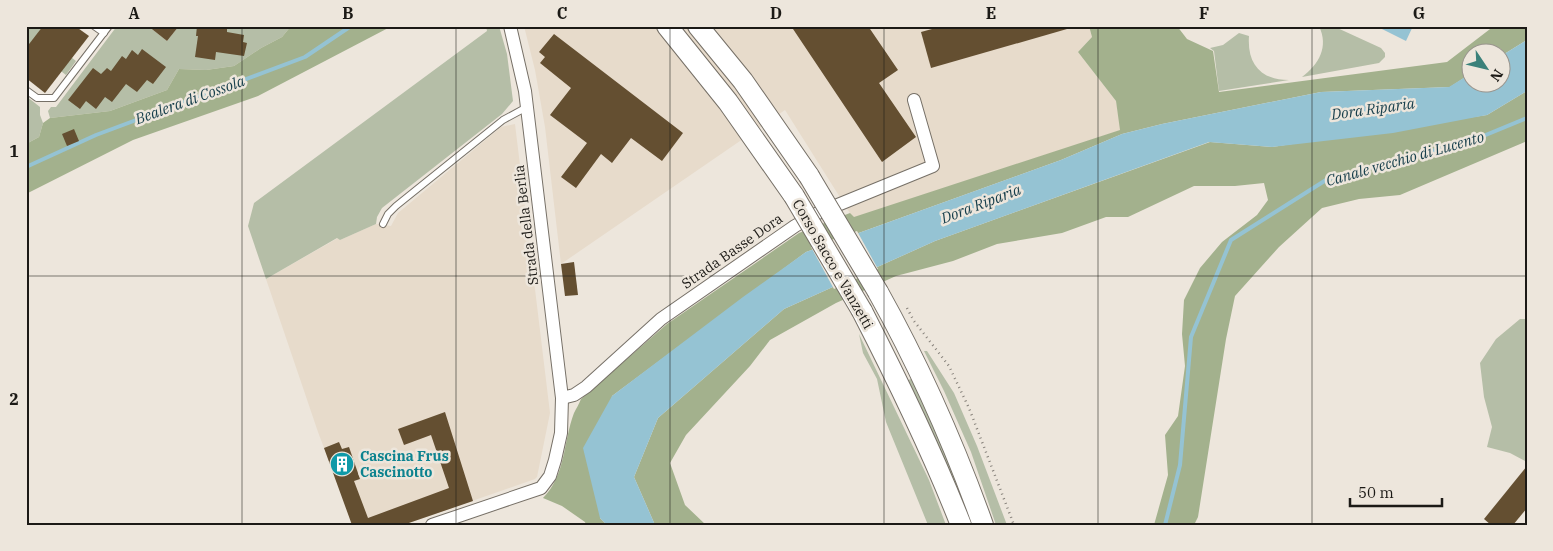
<svg xmlns="http://www.w3.org/2000/svg" width="1553" height="551" font-family="'IBM Plex Serif',serif">
<style>
.built{fill:#e7dbcb}
.green{fill:#b5bea7}
.forest{fill:#a3b18d}
.water{fill:#95c3d3}
.pier{fill:#ede6dc}
.lines{fill:none;stroke-linecap:round;stroke-linejoin:round}
.stream{stroke:#95c3d3;stroke-width:4}
.building{fill:#644f31}
.lane-casing{stroke:#767067;stroke-width:8}
.street-casing{stroke:#767067;stroke-width:14}
.primary-casing{stroke:#767067;stroke-width:22}
.path{stroke:#86817a;stroke-width:2.5;stroke-dasharray:1 4;stroke-linecap:butt}
.lane{stroke:#fff;stroke-width:6}
.street{stroke:#fff;stroke-width:12}
.primary{stroke:#fff;stroke-width:20}
.primary-bridge-casing{stroke:#767067;stroke-width:22;stroke-linecap:butt}
.primary-bridge{stroke:#fff;stroke-width:20}
.grid{fill:none;stroke:#1c1a16;stroke-width:1;stroke-opacity:0.55}
.labels{text-anchor:middle;stroke-width:5;stroke-linejoin:round;paint-order:stroke}
.street-label{font-size:14px;fill:#1c1a16;stroke:#ede6dc}
.culture-label{font-size:14px;font-weight:bold;fill:#0d838f;stroke:#ede6dc;text-anchor:start}
.water-label{font-size:15px;font-style:italic;fill:#163e4b;stroke:#ede6dc}
.neatline{fill:none;stroke:#1c1a16;stroke-width:2}
.grid-label{font-size:16px;text-anchor:middle;font-weight:bold;fill:#1c1a16}
</style>
<rect width="100%" height="100%" fill="#ede6dc"/>
<!-- built -->
<g class="built">
<polygon points="524,26 1089,26 1092,37 1078,52 1116,101 1121,130 853,218 785,110 561,264 545,127 535,70"/>
<polygon points="515,124 550,413 537,477 535,479 403,525 353,525 318,432 266,279 338,238 340,240 376,224 391,226 398,213 501,127"/>
</g>
<!-- green -->
<g class="green">
<polygon points="26,26 43,26 39,32 76,61 66,75 28,46 26,48"/>
<polygon points="117,26 148,26 167,41 179,26 291,26 282,37 261,48 234,66 206,70 179,69 167,90 110,111 50,118 48,111 51,107 56,107"/>
<polygon points="486,26 499,26 507,54 513,101 502,114 382,208 377,217 376,224 340,240 337,238 266,279 248,226 254,203 487,31"/>
<path d="M 1319,26 L 1333,26 L 1381,48 L 1385,53 L 1385,57 L 1379,63 L 1302,77 C 1319,64 1329,47 1319,26 Z"/>
<path d="M 1239,33 L 1249,36 C 1247,64 1261,80 1289,80 L 1219,91 L 1214,51 L 1210,48 L 1223,45 Z"/>
<polygon points="26,96 40,107 40,115 43,123 39,137 26,144"/>
<polygon points="1520,319 1527,319 1527,462 1510,453 1487,447 1492,427 1484,397 1480,363 1496,339"/>
<polygon points="859,334 929,480 946,525 928,525 886,422 877,379 863,353"/>
<polygon points="924,351 927,351 954,393 977,446 1007,525 996,525 971,452 944,391"/>
<polygon points="913,378 925,404 975,525 968,525 906,381"/>
</g>
<!-- forest -->
<g class="forest">
<polygon points="291,26 392,26 258,96 133,140 26,194 26,144 39,137 43,123 50,118 110,111 167,90 179,69 206,70 234,66 261,48 282,37"/>
<path d="M 1089,26 L 1177,26 L 1187,39 L 1213,51 L 1219,92 L 1447,62 L 1494,26 L 1527,26 L 1527,40 L 1501,56 L 1500,52 L 1470,52 L 1470,74 L 1450,87 L 1321,92 L 1162,124 L 1122,134 L 1061,160 L 806,252 L 612,396 L 600,518 L 607,525 L 586,525 L 585,522 L 562,506 L 543,498 C 566,475 563,442 574,413 C 576,409 579,404 581,399 L 667,324 L 799,233 L 850,213 L 854,217 L 1120,130 L 1116,101 L 1078,52 L 1092,37 Z"/>
<polygon points="1527,91 1527,141 1400,195 1359,199 1322,208 1279,247 1235,296 1226,339 1198,517 1194,525 1154,525 1168,475 1165,435 1178,416 1185,366 1182,334 1184,300 1200,268 1222,242 1257,215 1268,200 1264,183 1235,186 1194,186 1128,217 1106,217 1062,233 997,244 953,261 896,276 836,303 770,340 750,366 686,435 670,463 685,505 706,525 655,525 634,477 658,418 784,309 935,241 1210,142 1272,147 1487,115"/>
</g>
<!-- water -->
<g class="water">
<polygon points="1376,26 1413,26 1406,41"/>
<polygon points="1527,40 1527,91 1487,115 1393,133 1272,147 1209,142 935,241 784,309 658,418 634,477 655,525 607,525 600,518 583,448 612,396 743,297 806,252 1061,160 1122,134 1162,124 1321,92 1449,87 1470,74 1470,82 1500,82 1501,56"/>
</g>
<!-- pier -->
<polygon class="pier" points="857,231 878,269 834,289 811,247"/>
<g class="lines">
<!-- stream -->
<g class="stream">
<polyline points="26,167 96,135 305,57 351,26"/>
<polyline points="1165,525 1180,465 1191,337 1231,240 1326,180 1476,139 1527,118"/>
</g>
</g>
<!-- building -->
<g class="building">
<polygon points="43,26 75,26 89,36 45,93 26,78 26,48"/>
<polygon points="148,26 179,26 167,41"/>
<polygon points="197,26 214,26 227,28 227,32 244,35 243,42 247,43 244,56 216,52 215,60 195,57 198,36 196,36"/>
<polygon points="791,26 868,26 898,70 879,83 916,137 882,162"/>
<polygon points="943,26 1067,26 1067,29 931,68 921,32"/>
<polygon points="554,34 683,133 662,161 631,138 612,163 601,154 576,188 561,177 587,143 550,115 571,88 540,63 545,57 539,52"/>
<polygon points="142,49 166,67 153,84 147,80 137,92 126,84 112,102 105,97 96,109 86,101 80,109 68,100 93,68 101,74 107,68 111,71 122,56 126,59 132,50 138,55"/>
<polygon points="74,129 79,141 67,146 62,134"/>
<polygon points="574,262 578,295 565,296 561,264"/>
<polygon points="445,412 473,501 403,525 352,525 324,448 339,442 342,449 349,447 360,479 354,481 368,518 449,488 431,435 404,445 398,429"/>
<polygon points="1527,466 1527,508 1513,525 1491,525 1484,519"/>
</g>
<g class="lines">
<!-- lane casing -->
<g class="lane-casing">
<g id="lane">
<polyline points="94,26 104,33"/>
<polyline points="26,90 37,98 54,98 109,26"/>
<polyline points="383,224 388,214 396,206 503,120 527,107"/>
</g>
</g>
<!-- street casing -->
<g class="street-casing">
<g id="street">
<polyline points="562,398 574,395 586,387 661,319 795,226 818,213 933,166 914,100"/>
<polyline points="432,525 541,488 550,476 555,460 561,433 562,398 525,91 510,26"/>
</g>
</g>
<!-- primary casing -->
<g class="primary-casing">
<g id="primary">
<polyline points="667,26 728,102 794,196"/>
<polyline points="698,26 743,81 809,176"/>
<path d="M 878,292 C 920,367 954,444 983,525"/>
<path d="M 862,311 C 898,381 932,451 961,525"/>
</g>
</g>
<!-- path -->
<polyline class="path" points="907,308 914,321 949,366 969,408 1014,525"/>
<!-- lane -->
<use href="#lane" class="lane"/>
<!-- street -->
<use href="#street" class="street"/>
<!-- primary -->
<use href="#primary" class="primary"/>
<!-- primary-bridge casing -->
<g class="primary-bridge-casing">
<g id="primary-bridge">
<polyline points="809,176 878,292"/>
<polyline points="794,196 862,311"/>
</g>
</g>
<!-- primary-bridge -->
<use href="#primary-bridge" class="primary-bridge"/>
</g>
<!-- grid -->
<path class="grid" d="M 242,26 L 242,525M 456,26 L 456,525M 670,26 L 670,525M 884,26 L 884,525M 1098,26 L 1098,525M 1312,26 L 1312,525M 26,276 L 1527,276"/>
<!-- icons -->
<defs>
<g id="building-disc" transform="scale(1.25)"><circle r="9.5" fill="#0f9aa8" stroke="#ede6dc"/><path d="M-4-6H4V6H1V3H-1V6H-4ZM-2.5-4.3h1.7v1.8h-1.7ZM.8-4.3h1.7v1.8H.8ZM-2.5-1h1.7V.8h-1.7ZM.8-1h1.7V.8H.8Z" fill="#fff"/></g>
</defs>
<g fill-rule="evenodd">
<use href="#building-disc" x="342" y="464"/>
</g>
<g class="labels">
<!-- street labels -->
<g class="street-label">
<text transform="translate(526 225) rotate(-97)" y="5">Strada della Berlia</text>
<text transform="translate(732 251) rotate(-35)" y="5">Strada Basse Dora</text>
<text transform="translate(833 264) rotate(60)" y="5">Corso Sacco e Vanzetti</text>
</g>
<!-- culture labels -->
<g class="culture-label">
<text x="360" y="461">Cascina Frus<tspan x="360" dy="16">Cascinotto</tspan></text>
</g>
<!-- water labels -->
<g class="water-label">
<text transform="translate(190 100) rotate(-20)" y="5">Bealera di Cossola</text>
<text transform="translate(1373 109) rotate(-8)" y="5">Dora Riparia</text>
<text transform="translate(1405 159) rotate(-16)" y="5">Canale vecchio di Lucento</text>
<text transform="translate(981 204) rotate(-21)" y="5">Dora Riparia</text>
</g>
</g>
<!-- border -->
<rect width="1553" height="551" fill="none" stroke="#ede6dc" stroke-width="55"/>
<!-- north arrow -->
<g transform="translate(1486 68) rotate(125)"><circle r="24" fill="#ede6dc" stroke="#99948d"/>
<path d="M0-4L9 19L0 12L-9 19Z" fill="#3a817a"/>
<text y="-8" font-size="14" font-weight="bold" text-anchor="middle" fill="#1c1a16">N</text>
</g>
<!-- scale -->
<path d="M1350 498v8h92v-8" fill="none" stroke="#1c1a16" stroke-width="2.5"/>
<text x="1358" y="498" font-size="15" fill="#1c1a16" stroke="#ede6dc" stroke-width="4" paint-order="stroke">50 m</text>
<rect x="28" y="28" width="1498" height="496" class="neatline"/>
<g class="grid-label">
<text x="134" y="19">A</text>
<text x="348" y="19">B</text>
<text x="562" y="19">C</text>
<text x="776" y="19">D</text>
<text x="991" y="19">E</text>
<text x="1204" y="19">F</text>
<text x="1419" y="19">G</text>
<text x="14" y="157">1</text>
<text x="14" y="405">2</text>
</g>
</svg>
